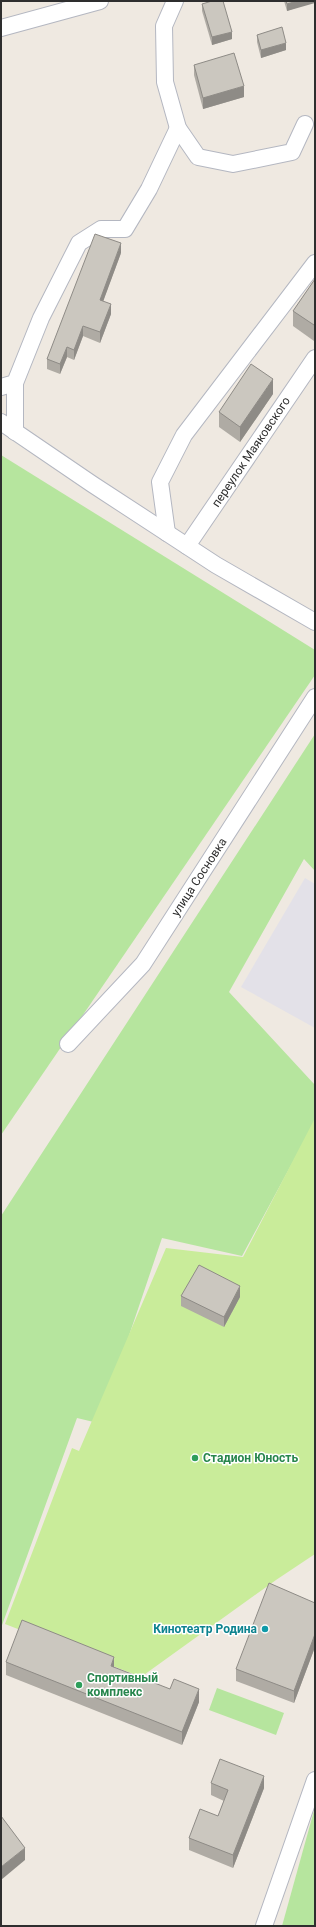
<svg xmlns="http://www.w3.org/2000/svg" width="316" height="1927" font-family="Roboto,sans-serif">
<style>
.industrial{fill:#e3e1e8}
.green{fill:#b6e59e}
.pitch{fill:#c9ec9a}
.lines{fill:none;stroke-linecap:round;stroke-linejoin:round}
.minor-casing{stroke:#b4b7c1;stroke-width:18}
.minor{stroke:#fff;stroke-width:16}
.wall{fill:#afaba4}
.shaded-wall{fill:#8e8b86}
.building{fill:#cbc7bf;stroke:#8e8b86}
.leisure-dot{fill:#2e9e5b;stroke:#fff;stroke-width:1.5}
.culture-dot{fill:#0f9aa8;stroke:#fff;stroke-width:1.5}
.labels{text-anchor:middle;stroke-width:3;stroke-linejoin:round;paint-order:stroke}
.street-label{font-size:12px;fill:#2e2e2e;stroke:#fff}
.leisure-label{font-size:12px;font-weight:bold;fill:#27864d;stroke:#fff;text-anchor:start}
.culture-label{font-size:12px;font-weight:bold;fill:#0d838f;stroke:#fff;text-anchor:end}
</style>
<rect width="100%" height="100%" fill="#efe9e1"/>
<!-- industrial -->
<polygon class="industrial" points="305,878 315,884 315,1028 241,987"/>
<!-- green -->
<g class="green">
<polygon points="1,455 315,650 315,675 1,1135"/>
<polygon points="315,734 315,871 304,859 229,992 315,1085 315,1121 242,1256 162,1238 113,1383 102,1424 77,1418 1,1628 1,1216"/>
<polygon points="217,1688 284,1713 276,1735 209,1710"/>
<polygon points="315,1807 315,1926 282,1926"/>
</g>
<!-- pitch -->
<polygon class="pitch" points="315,1118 315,1554 276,1580 141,1677 5,1624 72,1448 79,1451 166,1248 243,1257"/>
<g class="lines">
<!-- minor casing -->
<g class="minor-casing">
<g id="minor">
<polyline points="175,1 164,26 165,82 178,128 198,157 233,164 292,152 305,124"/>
<polyline points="1,28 100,1"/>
<polyline points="1,387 15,383 41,318 79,243 101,229 125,229 149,189 178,128"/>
<polyline points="1,422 92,484 216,565 315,622"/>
<polyline points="15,432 15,383"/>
<polyline points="167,533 160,482 184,435 315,263"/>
<polyline points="187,546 315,358"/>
<polyline points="68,1044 143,964 315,697"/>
<polyline points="264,1926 315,1780"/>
</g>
</g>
<!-- minor -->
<use href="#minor" class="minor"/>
</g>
<!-- wall -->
<g class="wall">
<polygon points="284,1 315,1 287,11"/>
<polygon points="202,4 232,39 212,45 202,11"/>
<polygon points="257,35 286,50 261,58 257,42"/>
<polygon points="194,65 244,97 203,109 194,75"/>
<polygon points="121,253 103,301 111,314 100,343 83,336 74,360 67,357 60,374 47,369 47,359"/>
<polygon points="315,279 314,341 293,326 293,311"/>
<polygon points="273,394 240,442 219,427 219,412"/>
<polygon points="181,1296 240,1297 224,1327 181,1306"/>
<polygon points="315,1603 315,1647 294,1703 236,1681 236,1669"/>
<polygon points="6,1662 114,1668 199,1702 182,1745 6,1675"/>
<polygon points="211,1783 264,1788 233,1868 189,1850 189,1838 218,1816 224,1801 211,1795"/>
</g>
<!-- shaded-wall -->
<g class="shaded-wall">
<polygon points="297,1 315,1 315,3 287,11 287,4"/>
<polygon points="232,32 232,39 212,45 212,37"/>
<polygon points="286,43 286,50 261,58 261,50"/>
<polygon points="244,86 244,97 203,109 203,98"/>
<polygon points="121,243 121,253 100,310 100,300"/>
<polygon points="111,304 111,314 100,343 100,332"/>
<polygon points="315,323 315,339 314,341 314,325"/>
<polygon points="83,326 83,336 74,360 74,350"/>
<polygon points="67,347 67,357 60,374 60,364"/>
<polygon points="273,379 273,394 240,442 240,427"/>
<polygon points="240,1286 240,1297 224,1327 224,1317"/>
<polygon points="315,1634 315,1647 294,1703 294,1691"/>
<polygon points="114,1657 114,1669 111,1666"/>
<polygon points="199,1689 199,1702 182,1745 182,1732"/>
<polygon points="264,1776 264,1788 233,1868 233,1855"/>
<polygon points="25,1848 25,1860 1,1880 1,1867"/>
</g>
<!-- building -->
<g class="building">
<polygon points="212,1 223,1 232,32 212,37 202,4"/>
<polygon points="286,1 297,1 287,4"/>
<polygon points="282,27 286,43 261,50 257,35"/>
<polygon points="234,53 244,86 203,98 194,65"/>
<polygon points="95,234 121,243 100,300 111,304 100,332 83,326 74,350 67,347 60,364 47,359"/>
<polygon points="315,279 315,323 314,325 293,311"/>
<polygon points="251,364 273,379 240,427 219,412"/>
<polygon points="199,1265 240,1286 224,1317 181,1296"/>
<polygon points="269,1583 315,1603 315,1634 294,1691 236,1669"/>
<polygon points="22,1620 114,1657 111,1666 170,1689 174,1679 199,1689 182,1732 6,1662"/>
<polygon points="220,1759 264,1776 233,1855 189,1838 200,1809 218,1816 228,1790 211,1783"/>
<polygon points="1,1816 25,1848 1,1867"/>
</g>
<!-- markers -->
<g class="leisure-dot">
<circle cx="195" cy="1458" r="4"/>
<circle cx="79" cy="1685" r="4"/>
</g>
<circle class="culture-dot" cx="265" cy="1629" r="4"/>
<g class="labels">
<!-- street labels -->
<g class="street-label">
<text transform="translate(251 452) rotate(-56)" y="4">переулок Маяковского</text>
<text transform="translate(199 877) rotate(-57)" y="4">улица Сосновка</text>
</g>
<!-- leisure labels -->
<g class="leisure-label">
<text x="203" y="1462">Стадион Юность</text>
<text x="87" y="1682">Спортивный<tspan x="87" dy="14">комплекс</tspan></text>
</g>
<!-- culture labels -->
<g class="culture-label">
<text x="257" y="1633">Кинотеатр Родина</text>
</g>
</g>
<!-- border -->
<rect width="316" height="1927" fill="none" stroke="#2e2e2e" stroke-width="4"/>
</svg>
